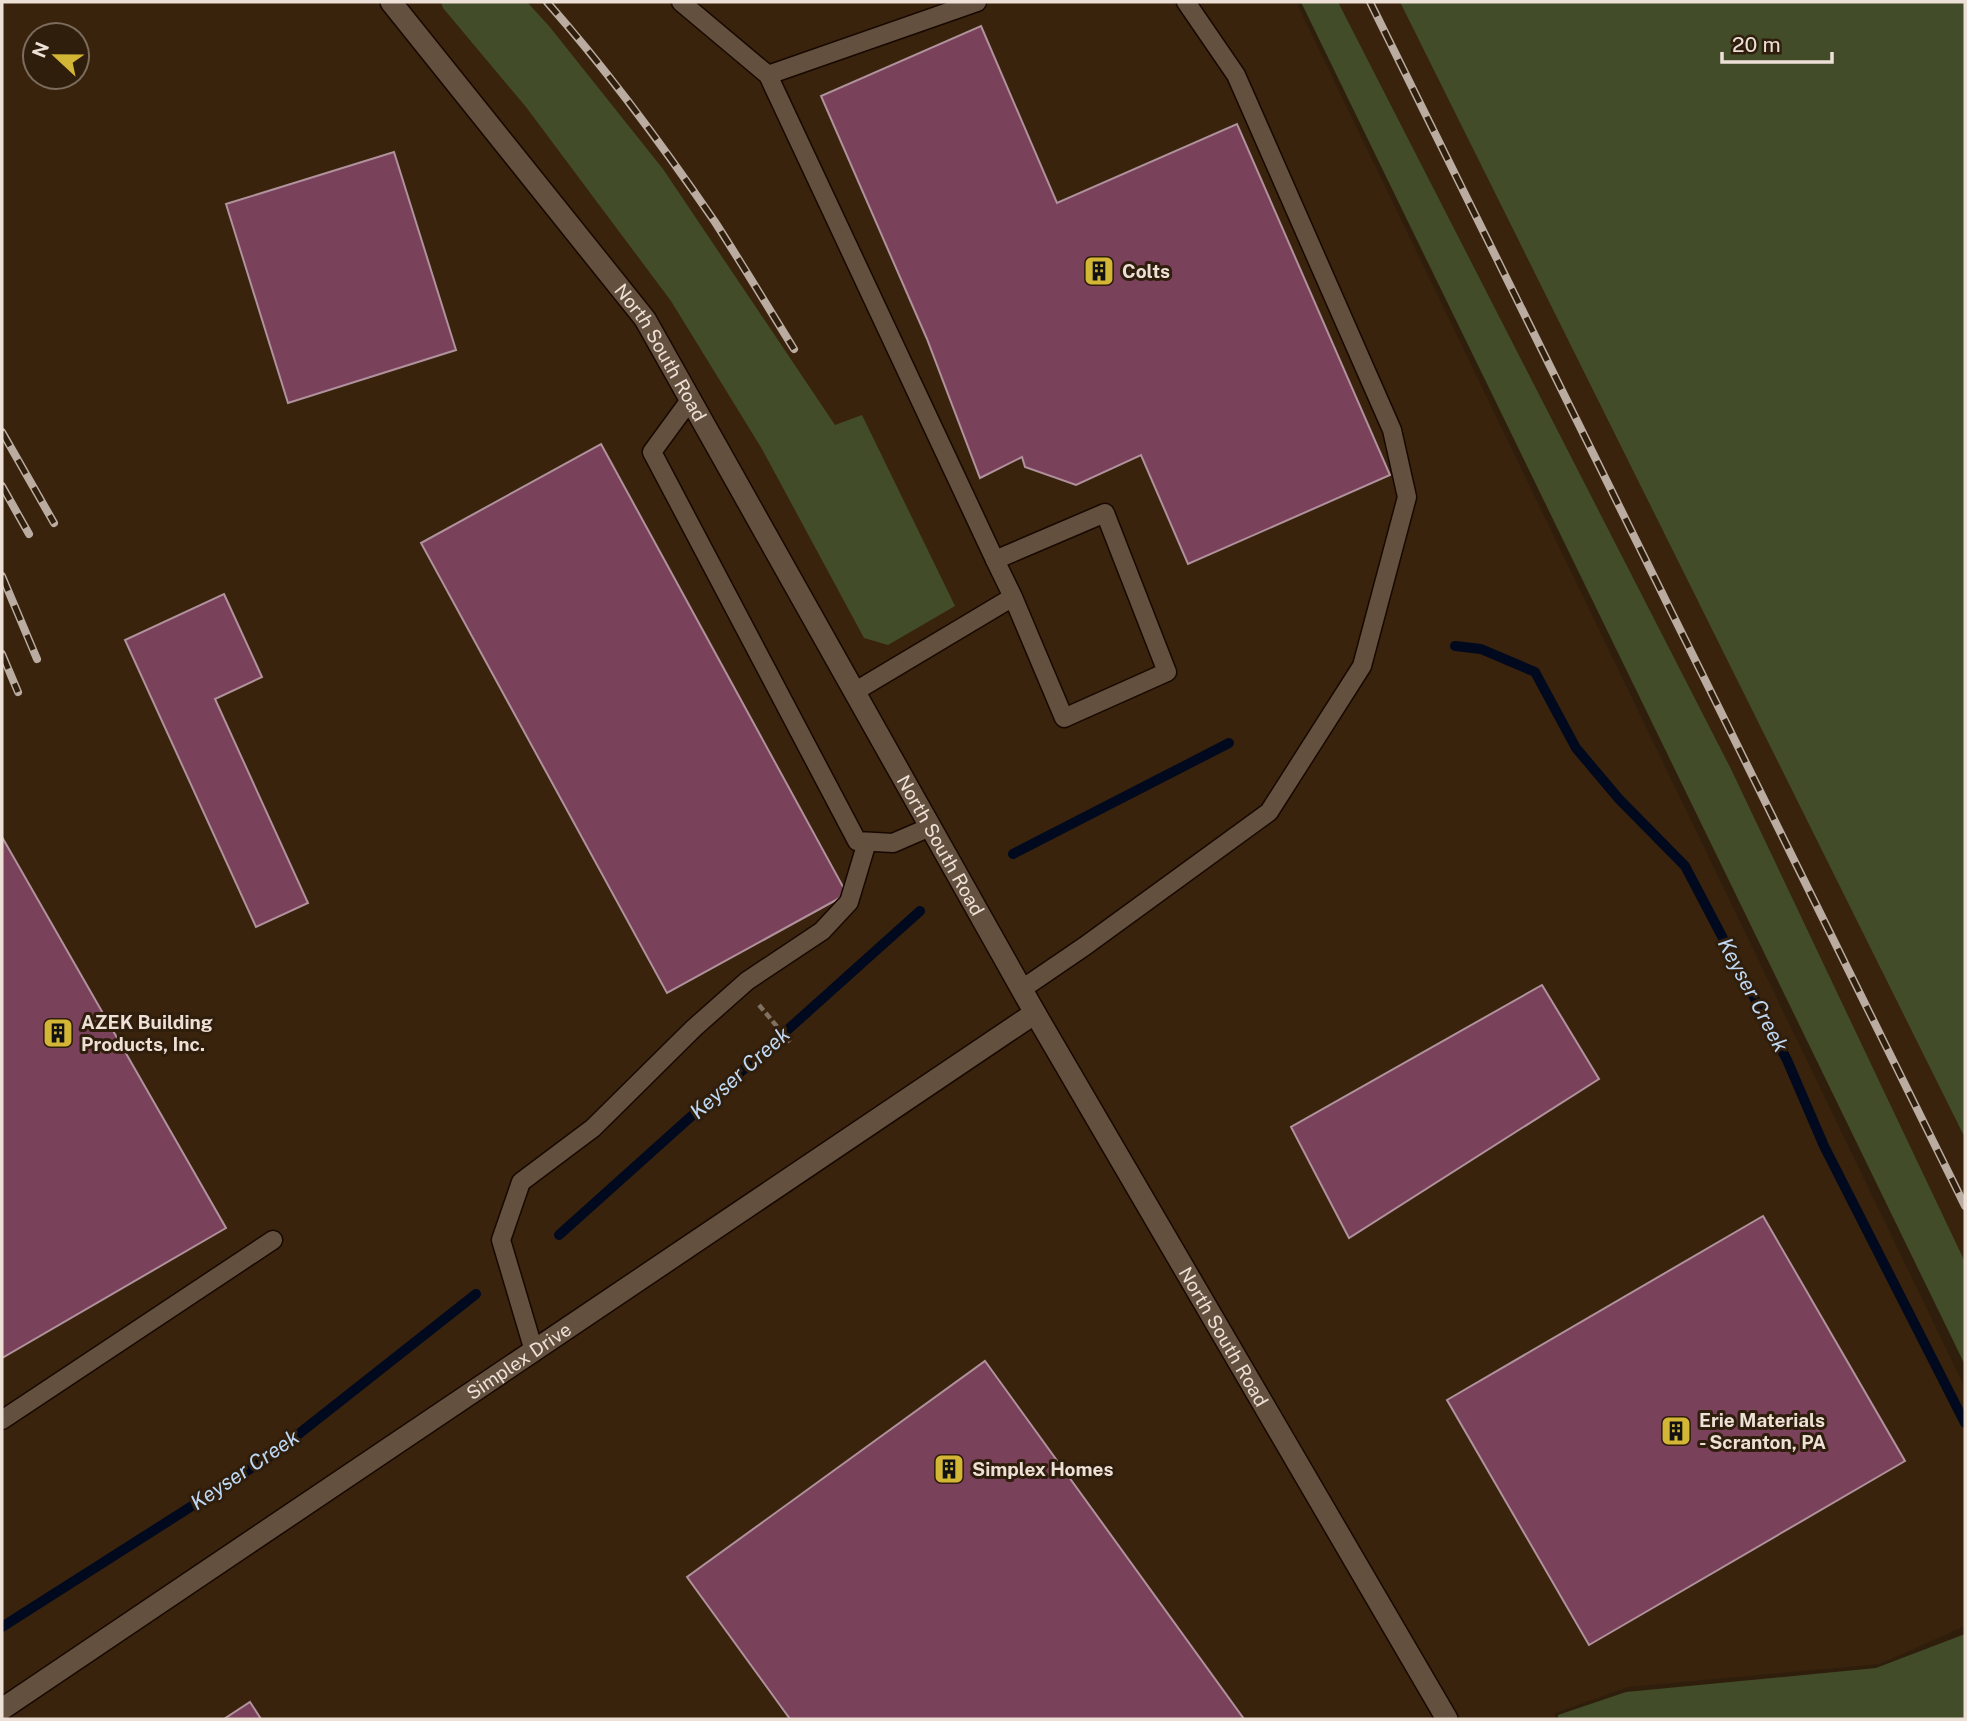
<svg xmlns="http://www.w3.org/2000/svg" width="1967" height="1721" font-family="'Public Sans',sans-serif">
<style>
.built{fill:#3a230d;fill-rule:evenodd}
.green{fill:#424c28}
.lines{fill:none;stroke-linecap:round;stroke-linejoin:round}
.stream{stroke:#00091d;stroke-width:10}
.building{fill:#7a415a;stroke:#b0929d;stroke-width:2}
.service-casing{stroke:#170800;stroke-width:21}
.minor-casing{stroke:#170800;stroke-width:24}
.path{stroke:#807062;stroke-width:4.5;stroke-dasharray:7 3.5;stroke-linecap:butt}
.service{stroke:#64503e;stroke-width:18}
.minor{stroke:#64503e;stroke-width:21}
.rail-casing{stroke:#baaca0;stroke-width:8}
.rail{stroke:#301e0d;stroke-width:5;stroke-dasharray:16;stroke-linecap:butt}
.labels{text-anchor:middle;stroke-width:6;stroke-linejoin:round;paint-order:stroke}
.poi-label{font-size:19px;font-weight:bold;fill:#ede0d6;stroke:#301e0d;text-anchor:start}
.street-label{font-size:19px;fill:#ede0d6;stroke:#301e0d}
.water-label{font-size:21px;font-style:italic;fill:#bfd9f4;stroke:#301e0d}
</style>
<rect width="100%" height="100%" fill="#301e0d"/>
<!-- built -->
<g class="built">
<path d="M 2,2 L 1296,2 L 1965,1388 L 1965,1626 L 1879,1664 L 1628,1687 L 1555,1713 L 1555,1719 L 2,1719 ZM 35,35 L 77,35 L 77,77 L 35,77 Z"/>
<polygon points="1338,2 1400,2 1965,1138 1965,1262 1731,769"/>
</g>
<!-- green -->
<g class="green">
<polygon points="441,2 527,2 549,26 663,169 835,425 862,415 955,606 888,645 864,638 762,449 671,301 526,107 443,8"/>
<polygon points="1301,2 1338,2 1731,769 1965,1262 1965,1365"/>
<polygon points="1400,2 1965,2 1965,1138"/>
<polygon points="1965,1634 1965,1719 1558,1719 1558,1715 1626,1692 1876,1668"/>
</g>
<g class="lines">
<!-- stream -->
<g class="stream">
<polyline points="1455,646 1481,649 1535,672 1576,748 1619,799 1685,866 1787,1060 1824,1146 1965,1423"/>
<polyline points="1013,854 1229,743"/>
<polyline points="559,1235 920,911"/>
<polyline points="2,1627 272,1455 476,1294"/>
</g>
</g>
<!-- building -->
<g class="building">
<polygon points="981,26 1057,203 1237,124 1390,475 1188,564 1141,455 1076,485 1025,467 1022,457 980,478 927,339 821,96"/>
<polygon points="394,152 456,350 288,403 226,204"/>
<polygon points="601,444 847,894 667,993 421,543"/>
<polygon points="224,594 262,677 215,699 308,903 256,927 125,640"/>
<polygon points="2,837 226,1228 2,1358"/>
<polygon points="1542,985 1599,1079 1349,1238 1291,1127"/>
<polygon points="1763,1216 1905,1461 1589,1645 1447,1400"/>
<polygon points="985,1361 1244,1719 790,1719 687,1577"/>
<polygon points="250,1702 261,1719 224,1719"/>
</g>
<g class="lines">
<!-- service casing -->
<g class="service-casing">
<g id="service">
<polyline points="681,2 768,75 995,560"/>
<polyline points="768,75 977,2"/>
<polyline points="690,400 652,452 857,841 893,843 930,827"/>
<polyline points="854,692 1013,597 1064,718 1167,672 1105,513 995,560 1013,597"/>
<polyline points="1022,989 1085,946 1269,812 1362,666 1407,497 1392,430 1236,75 1186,2"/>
<polyline points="534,1351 501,1240 521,1182 593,1128 694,1028 747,981 822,931 849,902 867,842"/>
<polyline points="2,1420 273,1240"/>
</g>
</g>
<!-- minor casing -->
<g class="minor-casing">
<g id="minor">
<path id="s1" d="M 391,2 L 645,319 L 1035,1013 L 1447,1719"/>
<path id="s2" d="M 2,1709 L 1035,1013"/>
</g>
</g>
<!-- path -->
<polyline class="path" points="759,1005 790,1042"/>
<!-- service -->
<use href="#service" class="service"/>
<!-- minor -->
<use href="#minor" class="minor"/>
<!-- rail casing -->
<g class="rail-casing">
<g id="rail">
<path d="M 547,2 C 608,71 663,146 715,222 C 742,264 768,307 794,349"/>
<polyline points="1370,2 1965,1206"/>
<polyline points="2,432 54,523"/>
<polyline points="2,486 29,534"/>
<polyline points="2,576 37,659"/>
<polyline points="2,654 18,692"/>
</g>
</g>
<!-- rail -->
<use href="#rail" class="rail"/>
</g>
<!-- icons -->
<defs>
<g id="building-square" transform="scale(1.575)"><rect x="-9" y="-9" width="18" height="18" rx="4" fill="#d3b635" stroke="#301e0d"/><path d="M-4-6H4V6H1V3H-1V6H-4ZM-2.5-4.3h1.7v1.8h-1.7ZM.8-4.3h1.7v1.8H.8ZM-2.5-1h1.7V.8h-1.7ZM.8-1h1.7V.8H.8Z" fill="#111"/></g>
</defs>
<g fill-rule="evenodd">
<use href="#building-square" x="1099" y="271"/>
<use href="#building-square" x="58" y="1033"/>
<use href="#building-square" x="1676" y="1431"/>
<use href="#building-square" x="949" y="1469"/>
</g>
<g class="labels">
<!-- poi labels -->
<g class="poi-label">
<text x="1122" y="278">Colts</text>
<text x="81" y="1029">AZEK Building<tspan x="81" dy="22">Products, Inc.</tspan></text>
<text x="1699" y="1427">Erie Materials<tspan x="1699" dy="22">- Scranton, PA</tspan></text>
<text x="972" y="1476">Simplex Homes</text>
</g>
<!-- street labels -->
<g class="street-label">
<text dy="7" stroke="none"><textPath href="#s1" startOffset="443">North South Road</textPath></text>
<text dy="7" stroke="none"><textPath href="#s1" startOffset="1010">North South Road</textPath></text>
<text dy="7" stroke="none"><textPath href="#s1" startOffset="1577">North South Road</textPath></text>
<text dy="7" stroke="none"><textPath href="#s2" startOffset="623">Simplex Drive</textPath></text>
</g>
<!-- water labels -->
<g class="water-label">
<text transform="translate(1753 995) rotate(62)" y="7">Keyser Creek</text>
<text transform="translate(740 1073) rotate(-42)" y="7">Keyser Creek</text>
<text transform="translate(245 1470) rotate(-34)" y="7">Keyser Creek</text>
</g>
</g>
<!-- border -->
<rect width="1967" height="1721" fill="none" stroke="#ede0d6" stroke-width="7"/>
<!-- north arrow -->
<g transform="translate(56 56) rotate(292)"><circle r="33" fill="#301e0d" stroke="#7c6c5d" stroke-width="2"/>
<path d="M0-5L12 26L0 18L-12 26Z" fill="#d3b635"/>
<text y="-10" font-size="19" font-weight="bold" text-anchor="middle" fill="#ede0d6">N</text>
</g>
<!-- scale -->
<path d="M1722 52v10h110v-10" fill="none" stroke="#ede0d6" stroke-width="3.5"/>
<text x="1732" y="52" font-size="21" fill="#ede0d6" stroke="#301e0d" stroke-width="5" paint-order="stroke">20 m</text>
</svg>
